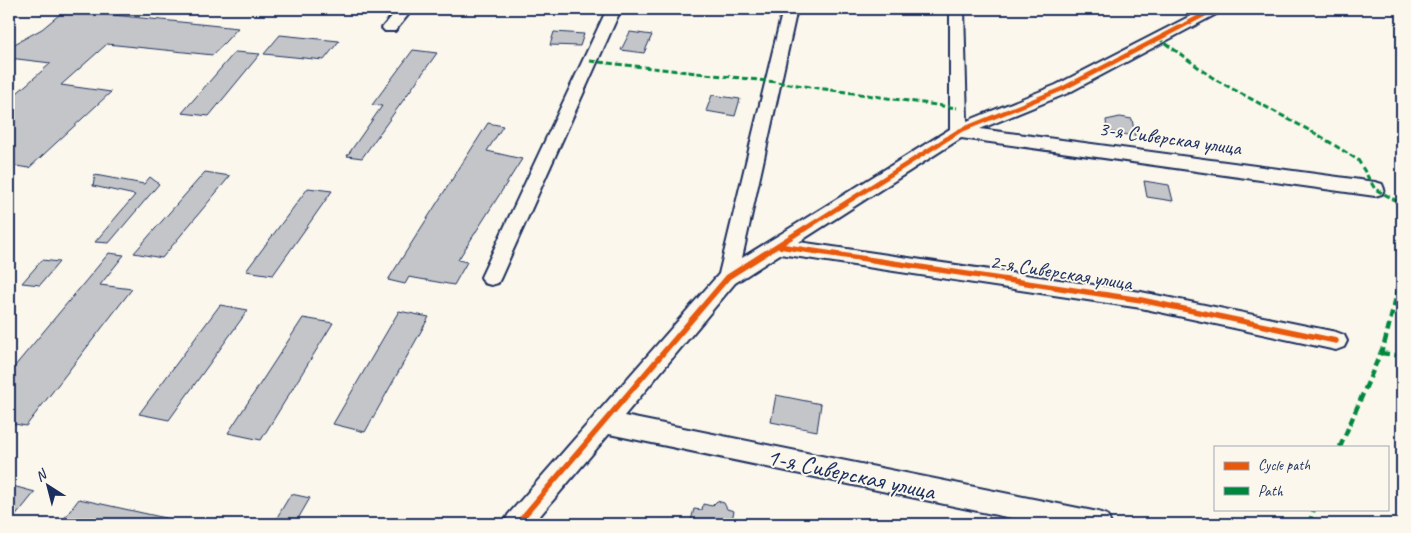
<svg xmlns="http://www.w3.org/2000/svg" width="1411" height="533" font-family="Caveat,sans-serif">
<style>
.building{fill:#c3c5c9;stroke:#1b2f5e}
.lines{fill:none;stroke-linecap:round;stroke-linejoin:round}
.minor-casing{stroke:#1b2f5e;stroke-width:4}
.minor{fill:#fbf7ec;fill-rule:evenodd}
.quiet-far1{stroke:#00873e;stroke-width:3;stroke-dasharray:6 3;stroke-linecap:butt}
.quiet{stroke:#00873e;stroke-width:4.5;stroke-dasharray:8 4.5;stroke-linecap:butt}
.cycleway-far1-casing{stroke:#fbf7ec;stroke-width:7}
.cycleway-casing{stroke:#fbf7ec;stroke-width:9}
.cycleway-far1{stroke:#e8590c;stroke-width:4.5}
.cycleway{stroke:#e8590c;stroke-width:5.5}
.labels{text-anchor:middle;stroke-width:4;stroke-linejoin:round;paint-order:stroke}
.street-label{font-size:21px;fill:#1b2f5e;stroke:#fbf7ec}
.near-street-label{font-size:25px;fill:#1b2f5e;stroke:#fbf7ec}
</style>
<rect width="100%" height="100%" fill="#fbf7ec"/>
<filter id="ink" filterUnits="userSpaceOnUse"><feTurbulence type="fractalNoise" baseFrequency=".02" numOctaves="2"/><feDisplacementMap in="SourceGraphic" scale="10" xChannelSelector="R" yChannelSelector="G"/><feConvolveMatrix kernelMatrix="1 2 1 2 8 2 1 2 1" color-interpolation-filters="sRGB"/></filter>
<g filter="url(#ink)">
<!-- building -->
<g class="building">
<polygon points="65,10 238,28 213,55 107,44 61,85 111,92 29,168 9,165 9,100 51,63 9,58 9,47 42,29"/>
<polygon points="554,32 584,34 580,46 550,45"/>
<polygon points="630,32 652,35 644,53 621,50"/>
<polygon points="280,35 339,41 324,60 264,54"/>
<polygon points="413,50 437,53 362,158 347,156 382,106 372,105"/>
<polygon points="235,52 260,54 209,116 182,113"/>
<polygon points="712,95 740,99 735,116 706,111"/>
<polygon points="1120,117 1132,119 1135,136 1107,132 1106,120"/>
<polygon points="488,123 503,126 487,151 522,159 458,260 467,262 454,285 409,277 405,284 388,280"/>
<polygon points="205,172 230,176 162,258 134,253"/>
<polygon points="95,175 144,184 150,177 159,184 109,243 95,242 135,195 93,186"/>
<polygon points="1144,181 1169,185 1173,201 1147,197"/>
<polygon points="308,188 332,191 273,275 246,271"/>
<polygon points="109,253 124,255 100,285 132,289 26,426 9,423 9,373"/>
<polygon points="42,260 59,262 40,285 22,283"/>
<polygon points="220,305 248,310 169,420 139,414"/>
<polygon points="399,311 429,317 365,432 333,424"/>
<polygon points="303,318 333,323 261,440 228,433"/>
<polygon points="776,395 821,404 817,431 771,422"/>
<polygon points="9,485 35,492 9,524"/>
<polygon points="291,494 310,498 295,524 273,524"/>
<polygon points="79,499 170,519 170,524 60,524"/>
<polygon points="717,501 724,503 727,509 734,511 731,524 690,524 694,509 702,510 703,504 712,506"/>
</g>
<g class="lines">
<!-- minor casing -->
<g class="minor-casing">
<g id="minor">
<polygon points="398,9 413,9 395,31 385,31 382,28"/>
<polygon points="607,9 621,9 501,277 498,283 491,285 484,283 481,277"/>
<polygon points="783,9 797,9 742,258 950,129 950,9 964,9 967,121 1056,85 1204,9 1222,9 1220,12 1068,93 980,129 1375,182 1382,184 1384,189 1382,194 1375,196 961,138 799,242 1141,292 1336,332 1344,335 1347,341 1344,347 1336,350 1141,308 780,254 735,283 624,416 1098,512 1107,515 1111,524 1040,524 609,434 533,524 504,524 508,515 719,274"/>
</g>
</g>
<!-- minor -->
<use href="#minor" class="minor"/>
<!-- quiet-far1 -->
<g class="quiet-far1">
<polyline points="1158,38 1216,80 1320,136 1358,160 1375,189 1395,200 1402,213"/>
<polyline points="590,61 776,82 957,108"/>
</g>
<!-- quiet -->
<g class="quiet">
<polyline points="1381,353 1402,356"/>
<polyline points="1340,447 1384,345 1402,274"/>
<polyline points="1309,524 1314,509"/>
</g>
<!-- cycleway-far1 casing -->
<g class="cycleway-far1-casing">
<polyline id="cycleway-far1" points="803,230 959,131 1062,89 1215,9"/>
</g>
<!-- cycleway casing -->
<g class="cycleway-casing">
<g id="cycleway">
<polyline points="779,246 1141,300 1336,341"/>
<polyline points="517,524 728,277 805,228"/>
</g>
</g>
<!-- cycleway-far1 -->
<use href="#cycleway-far1" class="cycleway-far1"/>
<!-- cycleway -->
<use href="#cycleway" class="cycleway"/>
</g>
</g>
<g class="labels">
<!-- street labels -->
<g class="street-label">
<text transform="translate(1170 138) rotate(8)" y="7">3-я Сиверская улица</text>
<text transform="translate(1061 272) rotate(9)" y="7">2-я Сиверская улица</text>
</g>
<!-- near-street labels -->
<g class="near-street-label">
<text transform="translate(851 473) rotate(12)" y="9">1-я Сиверская улица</text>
</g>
</g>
<!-- margin -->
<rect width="1411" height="533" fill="none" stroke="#fbf7ec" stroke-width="30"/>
<rect x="15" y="15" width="1381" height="503" fill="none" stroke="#1b2f5e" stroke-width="2" filter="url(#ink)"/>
<!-- legend -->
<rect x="1214" y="446" width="175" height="65" fill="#fbf7ec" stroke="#a1a7b3"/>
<rect x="1224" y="462" width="25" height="8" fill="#e8590c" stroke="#a1a7b3"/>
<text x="1258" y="470" font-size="15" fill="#1b2f5e">Cycle path</text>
<rect x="1224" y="487" width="25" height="8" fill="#00873e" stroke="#a1a7b3"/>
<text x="1258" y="496" font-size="15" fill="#1b2f5e">Path</text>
<!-- north arrow -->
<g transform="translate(48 486) rotate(324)" stroke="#fbf7ec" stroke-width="4" paint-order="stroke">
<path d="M0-4L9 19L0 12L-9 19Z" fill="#1b2f5e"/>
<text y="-8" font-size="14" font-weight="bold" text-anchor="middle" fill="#1b2f5e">N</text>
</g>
</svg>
